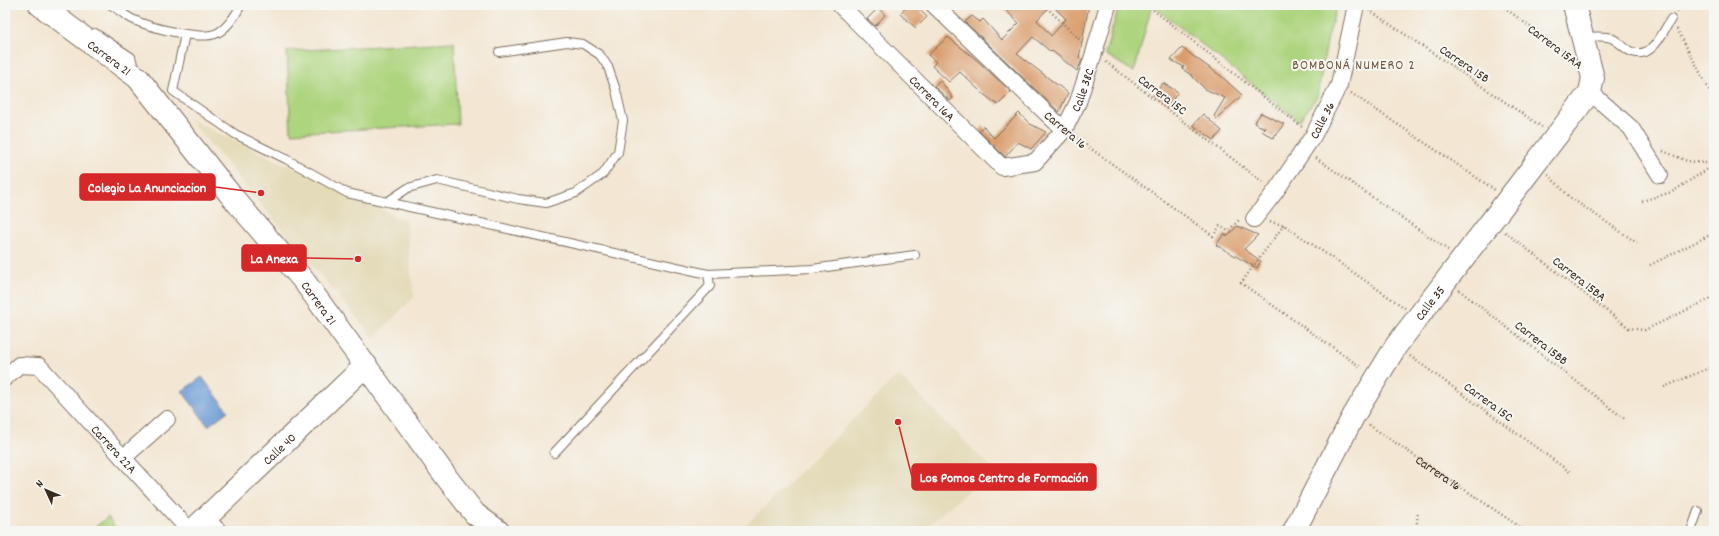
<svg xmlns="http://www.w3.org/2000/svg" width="1719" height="536" font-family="Dekko,sans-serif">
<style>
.built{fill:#e4dbba}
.green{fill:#add47e;stroke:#747f4e}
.water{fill:#6d9cd5;stroke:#54637a}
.building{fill:#da9e6e}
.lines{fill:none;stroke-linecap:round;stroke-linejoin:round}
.lane-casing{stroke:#7b6c5d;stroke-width:10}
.street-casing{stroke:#7b6c5d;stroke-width:18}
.secondary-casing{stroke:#7b6c5d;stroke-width:24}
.path{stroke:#7b6c5d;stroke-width:2.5;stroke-dasharray:1 3;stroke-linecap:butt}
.lane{stroke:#fff;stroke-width:8}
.street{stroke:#fff;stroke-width:16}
.secondary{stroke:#fff;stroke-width:22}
.labels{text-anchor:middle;stroke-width:4;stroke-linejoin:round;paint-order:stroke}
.street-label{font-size:13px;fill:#3b2a1e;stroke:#f6f6f2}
.neighbourhood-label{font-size:14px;letter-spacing:1px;fill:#73533a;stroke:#f6f6f2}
.leader{fill:none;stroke:#d62828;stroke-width:1.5}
.callout-dot{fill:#d62828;stroke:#f6f6f2;stroke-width:1.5}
.callout{fill:#d62828;stroke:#d62828;stroke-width:1.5}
.callout-label{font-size:14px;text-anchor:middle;font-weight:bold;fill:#fff}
</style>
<rect width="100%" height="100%" fill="#f6f6f2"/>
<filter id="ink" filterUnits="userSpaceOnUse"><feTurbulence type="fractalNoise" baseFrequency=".025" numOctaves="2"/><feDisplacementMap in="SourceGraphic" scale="8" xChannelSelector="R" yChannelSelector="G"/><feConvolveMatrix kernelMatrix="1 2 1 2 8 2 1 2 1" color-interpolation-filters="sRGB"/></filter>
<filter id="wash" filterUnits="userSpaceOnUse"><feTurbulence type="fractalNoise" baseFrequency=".012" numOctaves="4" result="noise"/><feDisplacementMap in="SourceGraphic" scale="16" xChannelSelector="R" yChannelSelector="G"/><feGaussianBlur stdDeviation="0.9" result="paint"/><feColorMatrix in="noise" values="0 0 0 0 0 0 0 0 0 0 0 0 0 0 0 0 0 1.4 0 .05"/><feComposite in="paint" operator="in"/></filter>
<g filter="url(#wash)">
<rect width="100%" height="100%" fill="#f3e6d2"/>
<!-- built -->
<g class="built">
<polygon points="189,119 406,221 414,297 374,338"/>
<polygon points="898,375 993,469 922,531 740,531"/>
</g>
<!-- green -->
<g class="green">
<polygon points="1119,5 1337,5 1328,37 1317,97 1299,121 1152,5 1134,72 1105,54"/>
<polygon points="454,42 458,124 291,133 287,51"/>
<polygon points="108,517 118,531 90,531"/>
</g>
<!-- water -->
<polygon class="water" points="202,377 228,411 208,426 182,391"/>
<g id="blocks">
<!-- building -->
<g class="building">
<polygon points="908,5 915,5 927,17 916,28 900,14"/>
<polygon points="1000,5 1051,5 1037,20 1051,36 1066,19 1052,5 1089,5 1079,58 1082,60 1077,71 1052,51 1051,52 1033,37 1017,54 1068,93 1059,112 965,22 972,16 980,22 983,19 1002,40 1019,23"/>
<polygon points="878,8 885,15 875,26 867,19"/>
<polygon points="948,37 979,62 1011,92 998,105 982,93 960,72 949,82 932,66 936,62 928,55"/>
<polygon points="1182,48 1221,76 1242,95 1217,119 1214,116 1225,98 1205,89 1193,77 1193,76 1182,69 1184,67 1171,60"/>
<polygon points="940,80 953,98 950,101 934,86"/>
<polygon points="1163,83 1178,92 1169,105 1153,95"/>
<polygon points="1019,113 1030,124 1046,132 1031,149 1018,142 1005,157 979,131 983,126 994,138"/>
<polygon points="1261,113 1284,124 1273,138 1262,131 1265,128 1254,123"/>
<polygon points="1203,114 1222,131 1214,140 1193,125"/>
<polygon points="1237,226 1258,235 1244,249 1261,261 1257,268 1216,245 1224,234 1228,236"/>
</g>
</g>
</g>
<g filter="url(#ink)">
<use href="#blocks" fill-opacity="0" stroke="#7b6c5d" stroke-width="1"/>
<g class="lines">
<!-- lane casing -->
<g class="lane-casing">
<g id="lane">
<path d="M 111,5 C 118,9 124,15 132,19 C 148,27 198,40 215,34 C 226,30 236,15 241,5"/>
<polyline points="95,33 131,57 133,64 131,70"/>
<polyline points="185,34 173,91 235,134 286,159 347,193 708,274 710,286 554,453"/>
<path d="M 1583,37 C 1591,37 1604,35 1611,38 C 1619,41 1624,49 1632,52 C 1653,59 1662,33 1671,19"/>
<polyline points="387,202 408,188 437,180 518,199 546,203 576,193 603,174 618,152 623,121 616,90 608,67 600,55 583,44 567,42 499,52"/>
<polyline points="708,274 812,269 915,255"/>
<polyline points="209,516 224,531"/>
<polyline points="1691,531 1698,511"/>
</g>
</g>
<!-- street casing -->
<g class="street-casing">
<g id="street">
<path id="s2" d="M 840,5 L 1002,167 L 1035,162 L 1064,130 L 1078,102 L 1094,53 L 1108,5"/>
<polyline points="934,5 1064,130"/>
<polyline points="1590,92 1631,128 1660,175"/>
<path id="s3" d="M 1254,219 L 1275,192 L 1313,136 L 1339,85 L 1356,5"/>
<path id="s4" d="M 5,378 L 19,365 L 39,366 L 190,531"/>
<polyline points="123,458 167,419"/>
</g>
</g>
<!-- secondary casing -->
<g class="secondary-casing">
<g id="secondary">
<path id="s5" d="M 40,5 L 138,78 L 229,193 L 304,281 L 447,478 L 475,514 L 498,531"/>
<path id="s6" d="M 192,531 L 366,365"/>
<path id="s7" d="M 1294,531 L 1354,415 L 1396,346 L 1590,92 L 1593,78 L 1574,5"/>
</g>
</g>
<!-- path -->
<g class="path">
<polyline points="1044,5 1082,42"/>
<polyline points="1147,5 1302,127"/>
<polyline points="1501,5 1569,56"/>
<polyline points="1369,10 1542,127"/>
<polyline points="1677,11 1681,5"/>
<polyline points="1677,29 1714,99"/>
<polyline points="1106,62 1264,183"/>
<polyline points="1351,93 1495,190"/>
<polyline points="1076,138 1213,236 1220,226 1228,231 1240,219"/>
<polyline points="1663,151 1687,161 1714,164"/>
<polyline points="1316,158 1448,250"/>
<polyline points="1548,175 1571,198 1640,245"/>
<polyline points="1642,201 1672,192 1714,165"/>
<polyline points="1270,222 1284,225 1405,308"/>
<polyline points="1284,225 1241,283 1362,368"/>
<polyline points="1505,232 1629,328 1645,330 1714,297"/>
<polyline points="1650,265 1714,233"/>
<polyline points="1459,290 1626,420"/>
<polyline points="1410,356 1570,472"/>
<polyline points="1664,387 1714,366"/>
<path id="s1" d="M 1369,425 L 1523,529"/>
<polyline points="1416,531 1418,512"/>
</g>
<!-- lane -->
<use href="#lane" class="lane"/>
<!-- street -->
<use href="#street" class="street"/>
<!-- secondary -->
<use href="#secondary" class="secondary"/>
</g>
</g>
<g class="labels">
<!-- street labels -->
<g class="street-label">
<text transform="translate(1556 46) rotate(37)" y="5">Carrera 15AA</text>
<text dy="5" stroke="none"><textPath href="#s5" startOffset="87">Carrera 21</textPath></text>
<text transform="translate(1465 63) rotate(34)" y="5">Carrera 15B</text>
<text dy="5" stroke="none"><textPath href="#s2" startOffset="350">Calle 38C</textPath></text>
<text transform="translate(1163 94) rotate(37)" y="5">Carrera 15C</text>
<text dy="5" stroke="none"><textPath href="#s2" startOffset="131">Carrera 16A</textPath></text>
<text dy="5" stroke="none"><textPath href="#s3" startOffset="120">Calle 36</textPath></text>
<text transform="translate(1066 129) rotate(40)" y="5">Carrera 16</text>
<text transform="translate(1580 278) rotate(38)" y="5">Carrera 15BA</text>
<text dy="5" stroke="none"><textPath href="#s5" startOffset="411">Carrera 21</textPath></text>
<text dy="5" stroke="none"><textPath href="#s7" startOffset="266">Calle 35</textPath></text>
<text transform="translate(1542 342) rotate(38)" y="5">Carrera 15BB</text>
<text transform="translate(1489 401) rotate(36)" y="5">Carrera 15C</text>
<text dy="5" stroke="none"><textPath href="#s4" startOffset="151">Carrera 22A</textPath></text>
<text dy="5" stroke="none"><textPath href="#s6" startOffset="120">Calle 40</textPath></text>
<text dy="5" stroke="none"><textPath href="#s1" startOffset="84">Carrera 16</textPath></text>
</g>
<!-- neighbourhood labels -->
<g class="neighbourhood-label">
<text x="1354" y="69">BOMBONÁ NUMERO 2</text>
</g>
</g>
<!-- callouts -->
<path class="leader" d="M261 193L215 187M358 259L306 258M898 422L912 477"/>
<g class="callout-dot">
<circle cx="261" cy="193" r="4"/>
<circle cx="358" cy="259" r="4"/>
<circle cx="898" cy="422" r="4"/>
</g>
<g class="callout">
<rect x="80" y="174" width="135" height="26" rx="4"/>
<rect x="242" y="245" width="64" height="26" rx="4"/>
<rect x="912" y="464" width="184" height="26" rx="4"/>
</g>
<g class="callout-label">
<text x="147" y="192">Colegio La Anunciacion</text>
<text x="274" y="263">La Anexa</text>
<text x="1004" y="482">Los Pomos Centro de Formación</text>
</g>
<!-- margin -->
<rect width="1719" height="536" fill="none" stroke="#f6f6f2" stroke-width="20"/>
<!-- north arrow -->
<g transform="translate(46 490) rotate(314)" stroke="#f6f6f2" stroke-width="3" paint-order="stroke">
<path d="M0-3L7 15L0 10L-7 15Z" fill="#3b2a1e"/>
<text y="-6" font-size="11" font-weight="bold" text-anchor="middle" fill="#3b2a1e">N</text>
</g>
</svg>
